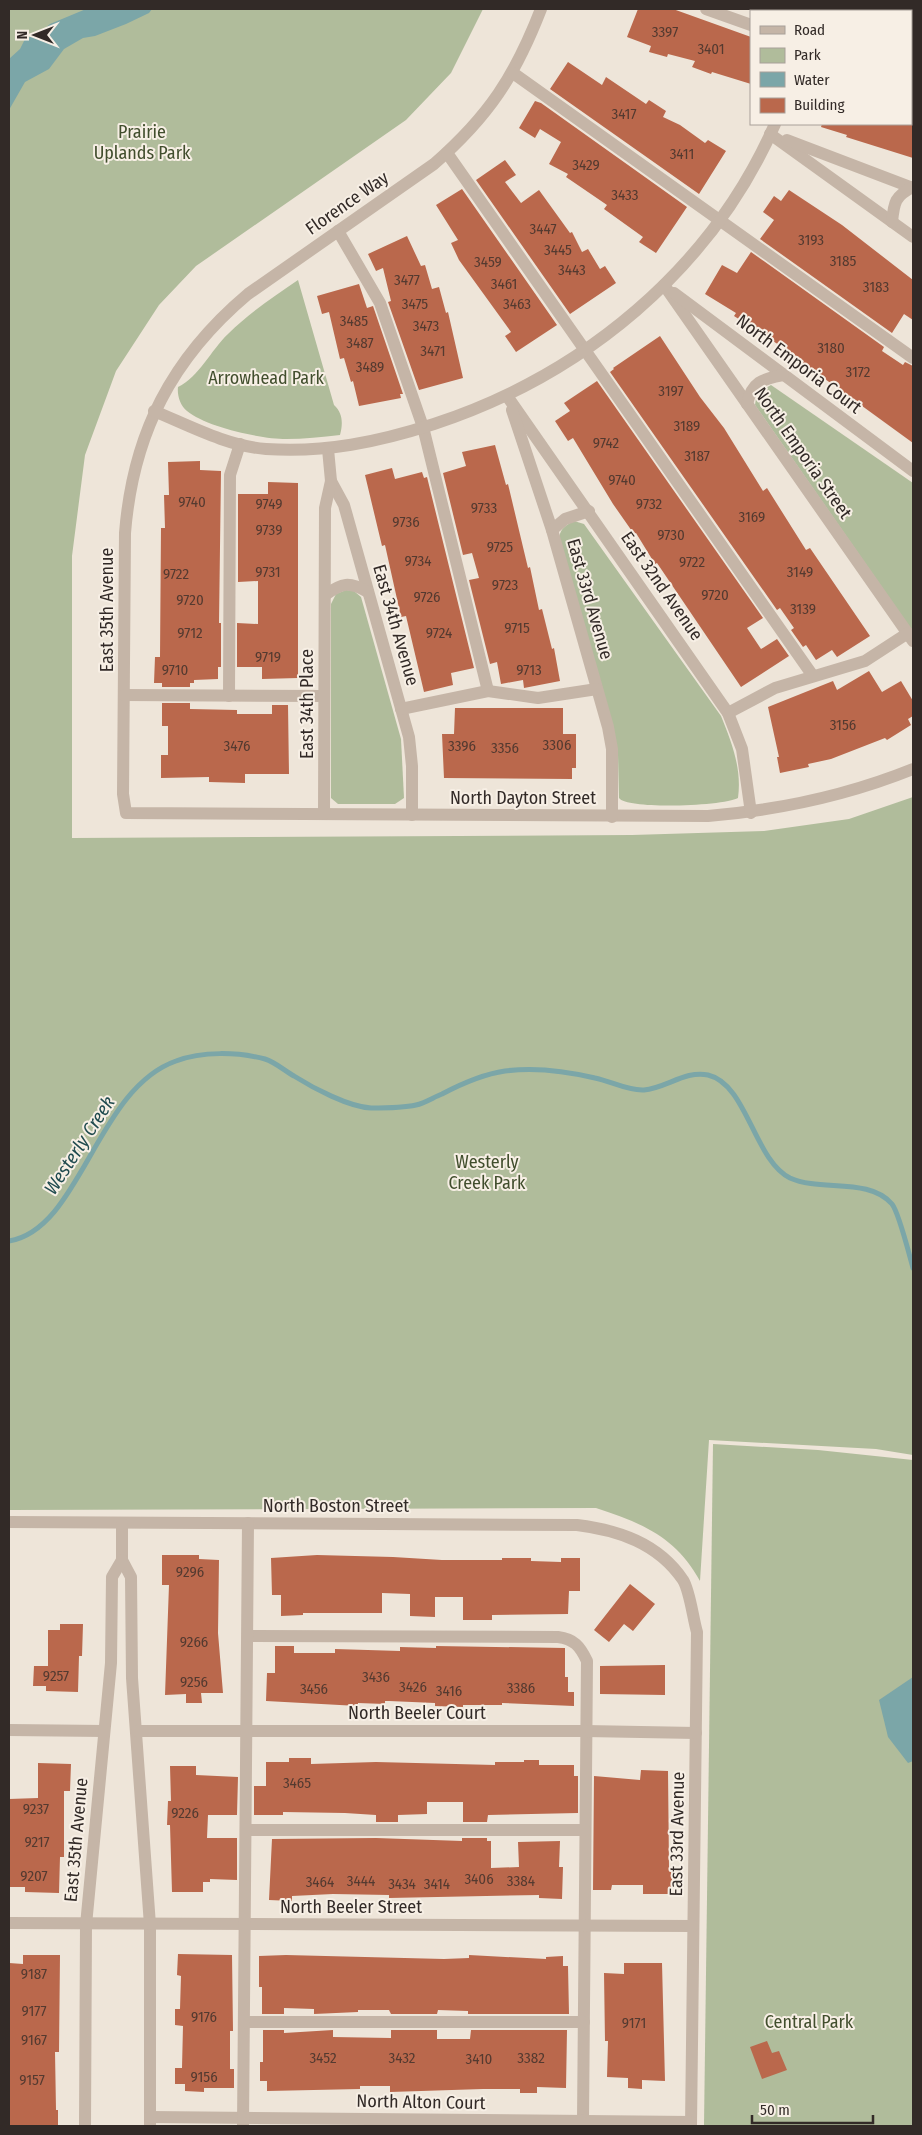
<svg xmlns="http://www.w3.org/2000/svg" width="922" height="2135" font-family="'Fira Sans Condensed',sans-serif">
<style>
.green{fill:#b0bc9b}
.water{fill:#7ba6a8}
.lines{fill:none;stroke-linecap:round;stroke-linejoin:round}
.stream{stroke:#7ba6a8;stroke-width:5}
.building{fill:#ba684c}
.minor{stroke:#c5b5a7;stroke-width:12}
.labels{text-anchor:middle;stroke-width:4;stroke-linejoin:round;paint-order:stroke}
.number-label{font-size:15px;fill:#543a30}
.park-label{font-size:18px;fill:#414e2d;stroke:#f7efe5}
.street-label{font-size:18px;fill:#322a27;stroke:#f7efe5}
.water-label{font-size:19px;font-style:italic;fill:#204b4f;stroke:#f7efe5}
</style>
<rect width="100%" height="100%" fill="#eee5d9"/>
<!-- green -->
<g class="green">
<path d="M 9,9 L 483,9 L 451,73 L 406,120 L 196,266 L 159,305 L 116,371 L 85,455 L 72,556 L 72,838 L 632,835 L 764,831 L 849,819 L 913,797 L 913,1455 L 876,1449 L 709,1440 L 700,1581 C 676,1537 642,1523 596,1508 L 9,1510 Z"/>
<path d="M 298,280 L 334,405 C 343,413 343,424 340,435 C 322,437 304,439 286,439 C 261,439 206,427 187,411 C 180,406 177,395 178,387 C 199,377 211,350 228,334 C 249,313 273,297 298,280 Z"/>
<polygon points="771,385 913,483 913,632 755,405 757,393"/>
<path d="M 574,521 L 584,524 L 721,716 C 732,743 742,769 738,798 C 724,806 628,810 619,798 L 618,755 L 559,537 C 561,528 566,525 574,521 Z"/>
<polygon points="346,590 354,591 361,597 401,739 404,798 395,804 338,804 331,798 331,604 336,594"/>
<polygon points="713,1444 818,1450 913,1460 913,2126 704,2126"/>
</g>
<!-- water -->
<g class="water">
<polygon points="86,9 152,9 149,13 126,24 95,36 83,38 64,49 49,69 25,82 9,110 9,59 20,49 25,39 40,33 50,24"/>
<polygon points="913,1677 913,1761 908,1763 888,1737 879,1700"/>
</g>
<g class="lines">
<!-- stream -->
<path class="stream" d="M 9,1241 C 81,1229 96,1089 176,1061 C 202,1051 238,1052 265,1059 C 275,1062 285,1071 294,1076 C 313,1088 349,1107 371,1108 C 385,1108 403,1108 416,1105 C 425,1103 434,1097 442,1094 C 461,1084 484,1074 505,1071 C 534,1067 566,1071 595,1078 C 610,1081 628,1091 644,1090 C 666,1088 686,1070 708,1075 C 747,1084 754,1160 790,1178 C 821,1192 869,1177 892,1204 C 899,1213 909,1254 913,1268"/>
</g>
<!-- building -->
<g class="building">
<polygon points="638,9 673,9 751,37 751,84 712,72 711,74 692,67 695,61 668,54 667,57 649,52 651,46 627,37"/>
<polygon points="568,62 602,85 606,77 646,104 649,100 666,111 663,117 680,125 705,143 708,140 726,151 699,194 550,89"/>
<polygon points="535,101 541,103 687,207 656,253 639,242 643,237 604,209 607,205 566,177 568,174 549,164 561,142 540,129 535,138 519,128"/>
<polygon points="822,124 913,124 913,158 846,137 847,135 821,127"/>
<polygon points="505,160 516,175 505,182 521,203 539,190 570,233 572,232 582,252 588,249 600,269 605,266 616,283 570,314 476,180"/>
<polygon points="462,189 557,325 516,352 505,336 511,332 459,260 451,243 458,240 436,205"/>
<polygon points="789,190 842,225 913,280 913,320 904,314 892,333 760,239 774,220 763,212 774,196 781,201"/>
<polygon points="407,236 421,266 425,265 432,289 439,287 446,313 448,312 463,378 419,390 388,302 391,301 383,268 376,271 368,254"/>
<polygon points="751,252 884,347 882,351 903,365 905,362 913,366 913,443 803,363 804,361 734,316 736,313 705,294 722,265 737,273"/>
<polygon points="359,284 367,308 373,306 403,394 400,394 401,398 359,406 353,381 351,382 344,358 340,359 329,312 322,314 317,296"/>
<polygon points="660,336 700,397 724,428 763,491 767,488 806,550 810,548 870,636 837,657 832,650 816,660 806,645 803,647 791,630 794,628 780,608 777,610 610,372 614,369 613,368"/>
<polygon points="597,381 763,618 747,628 761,649 777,639 789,656 741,687 657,563 655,564 636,533 634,534 613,504 573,438 568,441 555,421 570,411 564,403"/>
<polygon points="495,445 506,485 508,484 528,568 530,567 539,610 542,609 552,649 554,648 560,681 524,688 523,680 501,684 497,662 490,664 469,580 479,578 472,553 463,555 443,473 466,466 462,452"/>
<polygon points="200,461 200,470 221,471 219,623 221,623 221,667 218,667 218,679 194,680 194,683 190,683 190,687 162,687 162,683 154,683 155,657 160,657 161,528 165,528 164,495 169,495 168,462"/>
<polygon points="392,468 395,479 422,472 424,478 427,477 474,668 451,673 453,685 424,692 406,616 401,617 385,545 382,546 365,475"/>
<polygon points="268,482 298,483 298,678 262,679 262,667 237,667 237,623 258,624 258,581 238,582 238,494 268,494"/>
<polygon points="869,671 882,692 901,681 913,701 913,716 908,719 911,725 887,740 885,738 831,759 808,764 809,767 780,773 777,757 779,757 768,707 833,681 837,690"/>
<polygon points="162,703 190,703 190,709 237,710 237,714 272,714 272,705 288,705 289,774 245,774 245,783 209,782 209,777 161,778 161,755 168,755 168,726 162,726"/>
<polygon points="455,708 563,708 563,734 576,734 576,768 572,768 572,779 444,778 442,734 454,734"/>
<polygon points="162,1555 199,1555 199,1559 219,1560 218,1633 223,1693 201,1693 202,1703 186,1703 186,1694 165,1695 169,1585 162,1585"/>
<polygon points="317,1555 393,1557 442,1560 502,1560 502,1558 531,1558 531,1561 561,1562 561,1558 580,1558 580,1591 569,1591 568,1614 492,1615 492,1620 463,1620 463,1597 435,1597 435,1617 410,1616 410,1594 382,1593 382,1613 303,1613 303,1615 281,1616 281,1595 272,1595 271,1558"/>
<polygon points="630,1584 655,1604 633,1631 624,1624 609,1642 594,1630"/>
<polygon points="60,1624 83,1624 82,1656 79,1656 78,1692 46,1691 46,1686 33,1686 34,1666 48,1666 48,1630 60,1630"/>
<polygon points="275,1646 294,1646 294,1653 335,1653 335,1649 400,1651 400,1647 436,1648 436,1646 565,1648 565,1677 568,1677 568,1692 574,1692 574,1706 502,1703 502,1705 463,1705 463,1707 435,1706 435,1703 389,1701 385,1701 385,1704 358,1703 358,1706 266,1701 267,1673 275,1673"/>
<polygon points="665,1665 665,1695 600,1694 600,1666"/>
<polygon points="289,1758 311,1758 311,1764 376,1762 495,1765 495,1762 524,1762 524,1760 539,1760 539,1765 574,1765 574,1776 578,1776 578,1813 488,1815 487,1822 463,1822 463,1802 427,1802 427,1814 398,1815 398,1822 376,1822 376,1815 345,1813 283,1812 283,1815 254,1815 254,1786 266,1786 266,1762 289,1762"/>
<polygon points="38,1763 71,1764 70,1791 64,1791 64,1857 60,1857 59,1893 25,1892 25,1887 9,1887 9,1799 38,1798"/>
<polygon points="170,1766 196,1766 196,1775 238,1777 237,1815 208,1815 207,1838 237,1838 237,1880 210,1879 210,1882 203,1882 203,1892 172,1892 170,1825 167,1825 168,1801 171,1801"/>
<polygon points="641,1770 668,1771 669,1868 672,1868 672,1894 643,1894 643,1885 612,1885 611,1890 593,1890 594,1776 640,1780"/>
<polygon points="376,1838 462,1841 462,1838 487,1838 487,1841 491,1841 491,1868 519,1867 518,1842 560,1841 559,1867 563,1867 562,1899 539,1898 539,1895 389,1898 389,1895 333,1894 292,1896 292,1901 269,1900 272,1839"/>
<polygon points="178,1954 232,1955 233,2031 230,2031 230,2069 234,2069 234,2088 204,2088 204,2092 185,2091 185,2084 175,2084 175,2068 182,2068 183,2026 175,2025 175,2009 180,2009 181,1976 177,1975"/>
<polygon points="23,1955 60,1955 59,2052 55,2052 56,2110 58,2110 58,2126 9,2126 9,1963 23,1964"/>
<polygon points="286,1955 444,1959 469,1958 469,1955 546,1959 546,1957 563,1956 563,1966 568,1966 569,2014 468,2014 468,2011 438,2010 437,2014 391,2014 389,2010 358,2010 358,2012 314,2014 314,2009 284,2008 284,2014 262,2014 262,1987 259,1987 259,1956"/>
<polygon points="624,1963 662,1963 665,2081 642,2080 642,2089 628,2088 628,2078 607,2077 608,2041 605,2041 604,1973 624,1974"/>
<polygon points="263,2030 284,2030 284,2033 333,2030 333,2037 391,2038 391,2030 437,2030 437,2039 470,2039 471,2030 567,2030 566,2088 537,2087 537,2093 520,2093 520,2089 483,2089 390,2092 390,2086 360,2086 360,2089 267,2091 267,2081 260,2081 260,2062 263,2062"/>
<polygon points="767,2041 772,2053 779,2051 787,2070 762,2079 750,2047"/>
</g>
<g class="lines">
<!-- minor -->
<g class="minor">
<path d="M 541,9 C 515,76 489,116 434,164 L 248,294 C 172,358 133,433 125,533 L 123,794 L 126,813 L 708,816 C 780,810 846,796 913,769"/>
<polyline points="706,9 751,25"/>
<polyline points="818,11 819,9"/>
<polyline points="513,73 913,358"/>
<polyline points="911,85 913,85"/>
<polyline points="770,134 913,237"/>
<polyline points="787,140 913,188"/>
<polyline points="447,153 813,676"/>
<path d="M 892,222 C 894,202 895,196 913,187"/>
<polyline points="338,231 380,303 423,427 488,691"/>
<polyline points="664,285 913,641"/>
<polyline points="674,293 913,471"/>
<polyline points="507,396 728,713 742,749 751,813"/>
<path d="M 747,404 C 752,382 762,379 783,375"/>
<polyline points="512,410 552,530 608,727 612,749 612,817"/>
<path d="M 154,411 C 190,426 227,446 266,449 C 325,453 378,442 434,424 C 583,375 711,270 775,124"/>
<polyline points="328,449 331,481 344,505 409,737 412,766 412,815"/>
<polyline points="552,530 565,519 589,511"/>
<path d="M 325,595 C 342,583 349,581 368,592"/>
<polyline points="124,695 324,696"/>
<polyline points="229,696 230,475 240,444"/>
<polyline points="401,709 488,691 538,698 597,689"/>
<polyline points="728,713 775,688 865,661 908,633"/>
<polyline points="324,814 325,508 331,481"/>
<path d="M 9,1522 L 577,1525 C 618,1530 658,1543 683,1580 C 690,1591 693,1619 697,1632 L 691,2126"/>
<polyline points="122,1524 122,1560 131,1577 132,1678 150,1925 150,2126"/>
<path d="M 248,1636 L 558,1637 C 574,1639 580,1646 587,1661 L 583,2121"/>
<polyline points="9,1730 104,1731"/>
<polyline points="137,1731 586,1731 696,1733"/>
<polyline points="246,1830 585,1830"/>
<polyline points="9,1923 693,1926"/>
<polyline points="245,2022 584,2022"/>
<polyline points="150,2117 691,2122"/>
<polyline points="85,2126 86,1925 111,1663 112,1577 122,1560"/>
<polyline points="243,2126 248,1523"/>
</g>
</g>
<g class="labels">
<!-- number labels -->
<g class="number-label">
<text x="665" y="37">3397</text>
<text x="711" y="54">3401</text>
<text x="624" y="119">3417</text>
<text x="682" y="159">3411</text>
<text x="586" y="170">3429</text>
<text x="625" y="200">3433</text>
<text x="543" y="234">3447</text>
<text x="811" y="245">3193</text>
<text x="558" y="255">3445</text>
<text x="843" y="266">3185</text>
<text x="488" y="267">3459</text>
<text x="572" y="275">3443</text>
<text x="407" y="285">3477</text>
<text x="504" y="289">3461</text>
<text x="876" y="292">3183</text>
<text x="415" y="309">3475</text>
<text x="517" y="309">3463</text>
<text x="354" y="326">3485</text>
<text x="426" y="331">3473</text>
<text x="360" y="348">3487</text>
<text x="831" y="353">3180</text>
<text x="433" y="356">3471</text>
<text x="370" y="372">3489</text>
<text x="858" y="377">3172</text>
<text x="671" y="396">3197</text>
<text x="687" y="431">3189</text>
<text x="606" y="448">9742</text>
<text x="697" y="461">3187</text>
<text x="622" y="485">9740</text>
<text x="192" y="507">9740</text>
<text x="269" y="509">9749</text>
<text x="649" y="509">9732</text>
<text x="484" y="513">9733</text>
<text x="752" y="522">3169</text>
<text x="406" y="527">9736</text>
<text x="269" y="535">9739</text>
<text x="671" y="540">9730</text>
<text x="500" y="552">9725</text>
<text x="418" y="566">9734</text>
<text x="692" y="567">9722</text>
<text x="268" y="577">9731</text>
<text x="800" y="577">3149</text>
<text x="176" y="579">9722</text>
<text x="505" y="590">9723</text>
<text x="715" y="600">9720</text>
<text x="427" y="602">9726</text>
<text x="190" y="605">9720</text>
<text x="803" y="614">3139</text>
<text x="517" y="633">9715</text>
<text x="190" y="638">9712</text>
<text x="439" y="638">9724</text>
<text x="268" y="662">9719</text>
<text x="175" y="675">9710</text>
<text x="529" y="675">9713</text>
<text x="843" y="730">3156</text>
<text x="557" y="750">3306</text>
<text x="237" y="751">3476</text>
<text x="462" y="751">3396</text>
<text x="505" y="753">3356</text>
<text x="190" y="1577">9296</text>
<text x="194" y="1647">9266</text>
<text x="56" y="1681">9257</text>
<text x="376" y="1682">3436</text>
<text x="194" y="1687">9256</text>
<text x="413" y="1692">3426</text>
<text x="521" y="1693">3386</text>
<text x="314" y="1694">3456</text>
<text x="449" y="1696">3416</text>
<text x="297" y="1788">3465</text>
<text x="36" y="1814">9237</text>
<text x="185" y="1818">9226</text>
<text x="37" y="1847">9217</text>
<text x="34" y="1881">9207</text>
<text x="479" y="1884">3406</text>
<text x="361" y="1886">3444</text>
<text x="521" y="1886">3384</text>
<text x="320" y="1887">3464</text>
<text x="402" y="1889">3434</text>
<text x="437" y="1889">3414</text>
<text x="34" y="1979">9187</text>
<text x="34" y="2016">9177</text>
<text x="204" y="2022">9176</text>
<text x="634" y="2028">9171</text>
<text x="34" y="2045">9167</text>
<text x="323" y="2063">3452</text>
<text x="402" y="2063">3432</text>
<text x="531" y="2063">3382</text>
<text x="479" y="2064">3410</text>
<text x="204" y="2082">9156</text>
<text x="32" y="2085">9157</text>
</g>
<!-- park labels -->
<g class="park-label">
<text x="142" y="138">Prairie<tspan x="142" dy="21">Uplands Park</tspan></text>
<text x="266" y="384">Arrowhead Park</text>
<text x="487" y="1168">Westerly<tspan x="487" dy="21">Creek Park</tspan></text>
<text x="809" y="2028">Central Park</text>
</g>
<!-- street labels -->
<g class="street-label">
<text transform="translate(347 203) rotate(-35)" y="6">Florence Way</text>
<text transform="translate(799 364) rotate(37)" y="6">North Emporia Court</text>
<text transform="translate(803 453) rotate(55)" y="6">North Emporia Street</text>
<text transform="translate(662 586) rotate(55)" y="6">East 32nd Avenue</text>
<text transform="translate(590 599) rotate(74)" y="6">East 33rd Avenue</text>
<text transform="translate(107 610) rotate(-90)" y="6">East 35th Avenue</text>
<text transform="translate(396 625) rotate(74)" y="6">East 34th Avenue</text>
<text transform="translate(307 704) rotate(-90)" y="6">East 34th Place</text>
<text x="523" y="804">North Dayton Street</text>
<text x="336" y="1512">North Boston Street</text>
<text x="417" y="1719">North Beeler Court</text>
<text transform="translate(677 1834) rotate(-89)" y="6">East 33rd Avenue</text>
<text transform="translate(76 1840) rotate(-85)" y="6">East 35th Avenue</text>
<text x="351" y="1913">North Beeler Street</text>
<text transform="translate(421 2102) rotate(1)" y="6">North Alton Court</text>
</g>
<!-- water labels -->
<g class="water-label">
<text transform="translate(79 1145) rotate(-57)" y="7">Westerly Creek</text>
</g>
</g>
<!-- border -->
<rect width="922" height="2135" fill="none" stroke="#322a27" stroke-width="20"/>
<!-- legend -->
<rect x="750" y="10" width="162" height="115" fill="#f7efe5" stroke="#a8a099"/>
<rect x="760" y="26" width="25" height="8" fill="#c5b5a7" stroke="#a8a099"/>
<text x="794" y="35" font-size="15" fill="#322a27">Road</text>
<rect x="760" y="48" width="25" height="15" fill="#b0bc9b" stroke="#a8a099"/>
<text x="794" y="60" font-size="15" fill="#322a27">Park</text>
<rect x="760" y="72" width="25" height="15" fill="#7ba6a8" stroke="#a8a099"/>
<text x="794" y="85" font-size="15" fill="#322a27">Water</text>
<rect x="760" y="98" width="25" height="15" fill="#ba684c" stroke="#a8a099"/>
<text x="794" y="110" font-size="15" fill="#322a27">Building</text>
<!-- north arrow -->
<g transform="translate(35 35) rotate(270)" stroke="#f7efe5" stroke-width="4" paint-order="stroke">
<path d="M0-4L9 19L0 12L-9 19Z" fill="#322a27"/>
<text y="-8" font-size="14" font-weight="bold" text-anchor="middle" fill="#322a27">N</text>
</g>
<!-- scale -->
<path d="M752 2115v8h121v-8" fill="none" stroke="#322a27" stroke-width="2.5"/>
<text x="760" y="2115" font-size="15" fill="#322a27" stroke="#f7efe5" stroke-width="4" paint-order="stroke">50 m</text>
</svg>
